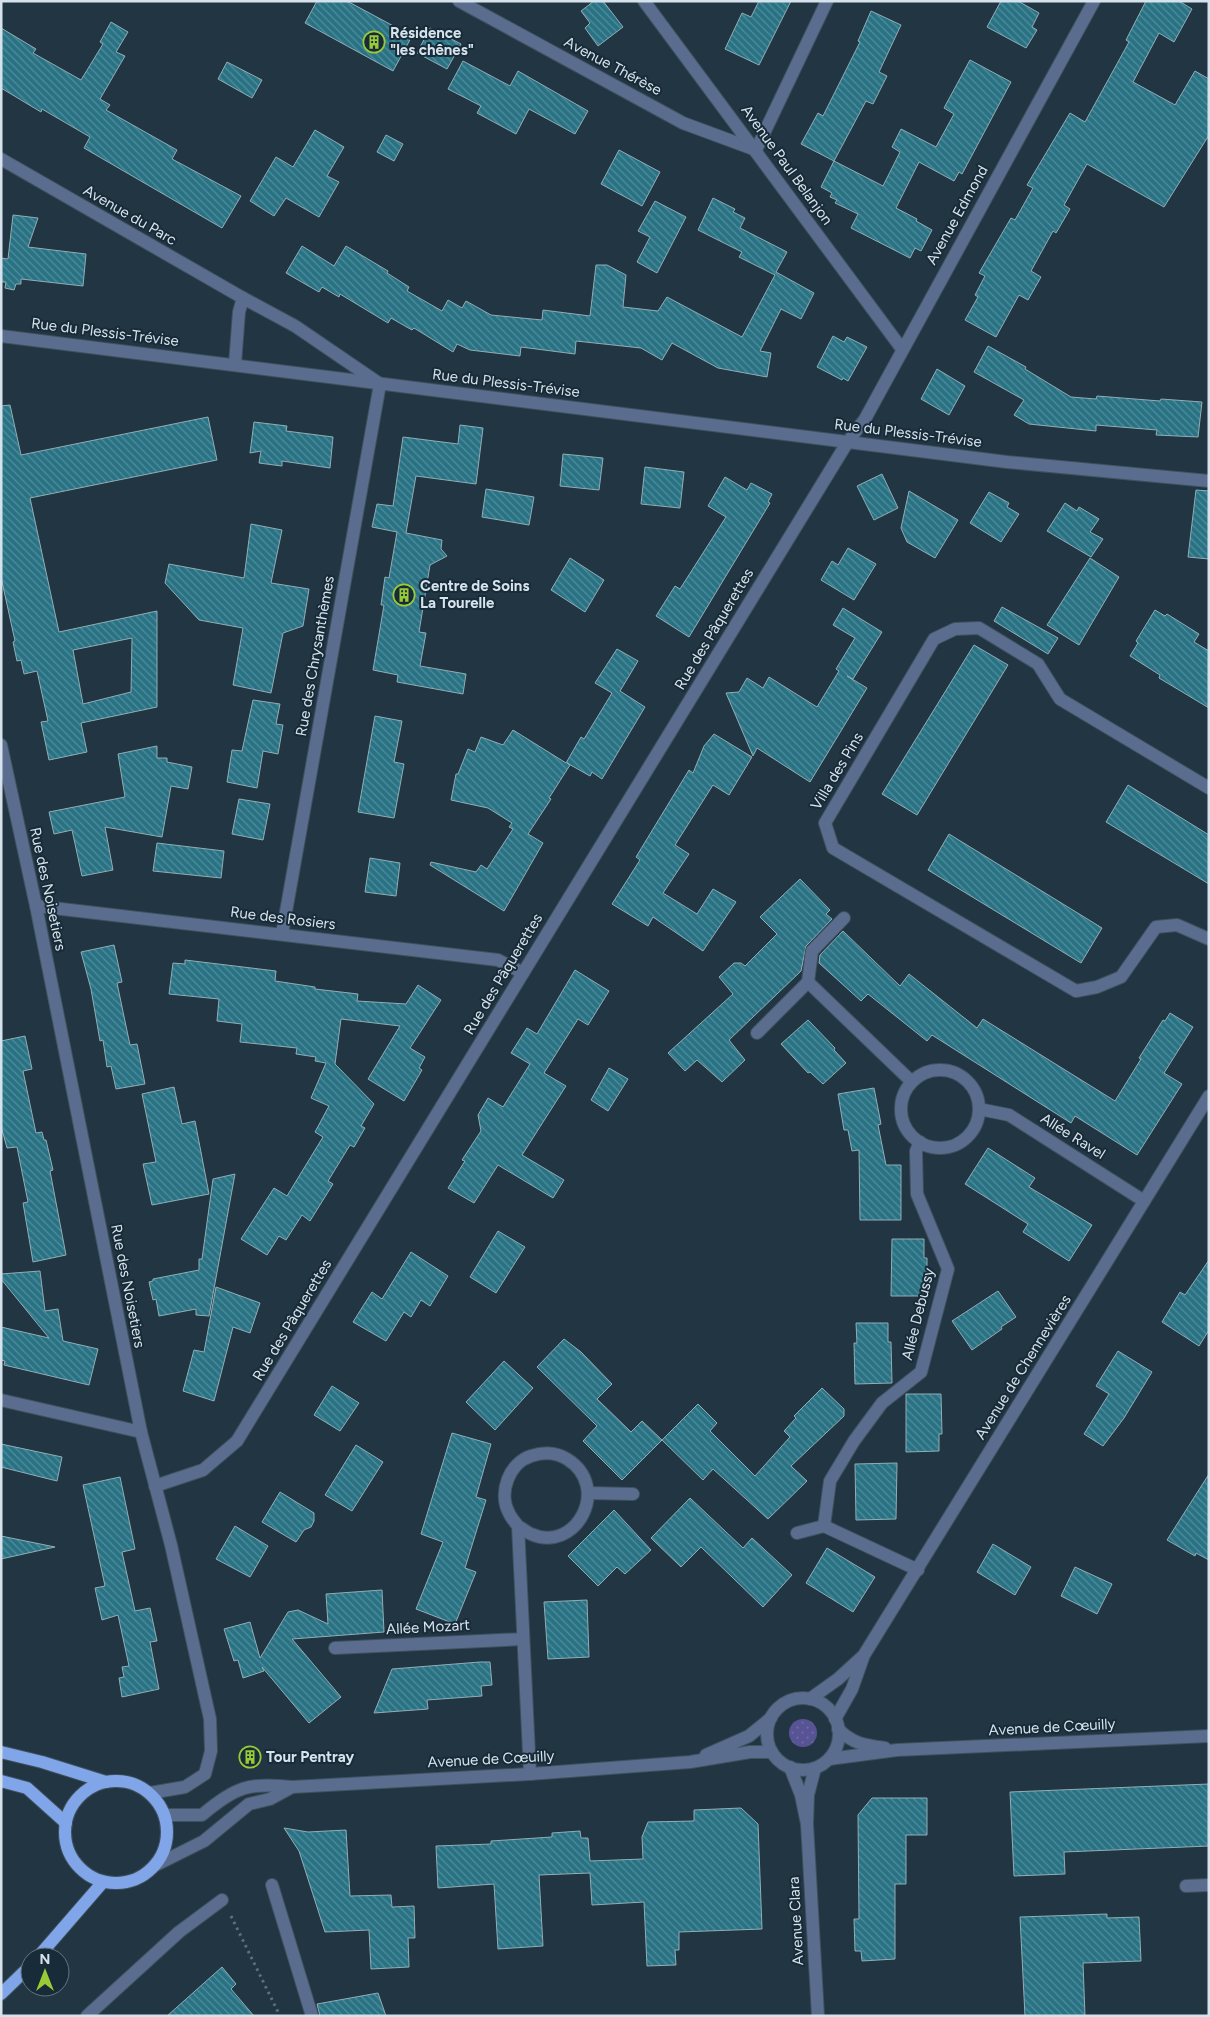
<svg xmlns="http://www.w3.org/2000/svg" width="1210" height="2017" font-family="Figtree,sans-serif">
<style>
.grass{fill:url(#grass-dots)}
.building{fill:url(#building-back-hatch);stroke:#90aeb6;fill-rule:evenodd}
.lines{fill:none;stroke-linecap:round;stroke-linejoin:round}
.minor-casing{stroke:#3f515e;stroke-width:14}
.major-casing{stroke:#3f515e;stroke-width:14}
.path{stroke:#5e6f7b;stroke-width:3;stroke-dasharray:2.5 4;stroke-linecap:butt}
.minor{stroke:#5b6d8e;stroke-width:12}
.major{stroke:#81a5e9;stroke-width:12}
.labels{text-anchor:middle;stroke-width:4;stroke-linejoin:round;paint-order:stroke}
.poi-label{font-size:15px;font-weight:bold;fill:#d7e3ec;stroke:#182b38;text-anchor:start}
.street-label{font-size:15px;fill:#d7e3ec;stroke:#182b38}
</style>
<defs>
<pattern id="grass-dots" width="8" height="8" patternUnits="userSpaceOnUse" patternTransform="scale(1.25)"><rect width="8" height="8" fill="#585394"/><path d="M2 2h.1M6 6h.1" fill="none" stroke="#6f6ca3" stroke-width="1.8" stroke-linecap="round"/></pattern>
<pattern id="building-back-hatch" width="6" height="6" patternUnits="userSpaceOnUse" patternTransform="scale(1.25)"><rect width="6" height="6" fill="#297284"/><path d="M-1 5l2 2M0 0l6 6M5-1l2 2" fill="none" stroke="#518d9b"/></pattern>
</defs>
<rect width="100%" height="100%" fill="#223543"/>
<!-- grass -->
<circle class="grass" cx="803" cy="1733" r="14"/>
<!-- building -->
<g class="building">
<polygon points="317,1 347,1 412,36 393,71 305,23"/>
<polygon points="594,1 603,1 623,27 598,46 585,28 590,23 581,11"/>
<polygon points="759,1 791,1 759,65 725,49 742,13 751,17"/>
<polygon points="1001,1 1018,1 1039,13 1032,27 1037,30 1026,48 987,27"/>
<polygon points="1146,1 1179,1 1192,9 1174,42 1159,33 1133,82 1175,105 1195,71 1209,79 1209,135 1164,207 1087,164 1064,205 1070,209 1056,233 1053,231 1031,271 1041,277 1028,300 1019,295 996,337 965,320 978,297 975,295 985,276 979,273 1011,218 1015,220 1033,188 1027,185 1070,113 1085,122 1129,42 1126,40"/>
<polygon points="871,11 901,25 879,72 887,76 873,104 866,101 834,161 801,144 818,113 823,116 860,42 858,41"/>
<polygon points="111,22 128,32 116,52 125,56 100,99 110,105 106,110 177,150 172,159 241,196 222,228 84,148 90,137 42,109 41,112 1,88 1,28 36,49 33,53 81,80 103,44 100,42"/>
<polygon points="430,28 461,44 447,69 417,53"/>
<polygon points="970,60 1011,82 962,174 959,172 954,181 919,162 896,208 917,219 916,221 932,230 921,251 915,248 910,258 851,228 858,214 835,203 837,200 830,197 832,193 821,187 834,161 883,186 900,152 892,147 901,129 936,147 954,114 944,108"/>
<polygon points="463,61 510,86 518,71 588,111 575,134 529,109 516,134 477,113 481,106 448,89"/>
<polygon points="227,62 262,80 252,98 218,79"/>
<polygon points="315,130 344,147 327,176 339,182 319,217 286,198 274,216 250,201 276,157 293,167"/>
<polygon points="386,135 403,144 394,161 377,152"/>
<polygon points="619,150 660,172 642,206 601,184"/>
<polygon points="713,198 735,209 733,212 745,218 740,228 787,252 776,272 814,293 801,319 781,309 760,351 771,353 767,377 718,368 672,343 662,360 641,348 576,341 575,354 521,347 520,356 470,350 457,344 453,352 414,328 412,330 391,318 388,323 340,294 339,297 322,287 319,292 286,273 302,246 334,266 346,246 388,271 387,273 409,287 407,291 442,311 448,300 462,308 466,301 491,315 542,320 543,310 590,316 596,265 607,265 626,275 623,307 658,311 667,297 742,337 775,275 739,257 742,252 698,230"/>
<polygon points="655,201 686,217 657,273 637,262 650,237 638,231"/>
<polygon points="13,215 38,218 28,247 86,254 83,286 21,279 21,284 16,284 14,290 5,288 6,282 1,282 1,258 8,259"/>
<polygon points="833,336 844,342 847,337 867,347 848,381 843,378 842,380 817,367"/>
<polygon points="988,346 1026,367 1025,369 1071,397 1096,399 1097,396 1160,401 1161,399 1202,402 1198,437 1156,435 1157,430 1096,425 1096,431 1029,424 1014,415 1024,400 974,372"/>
<polygon points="937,369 965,386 949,415 921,399"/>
<path d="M 10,405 L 21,455 L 208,417 L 217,460 L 30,498 L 59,632 L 157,611 L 157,707 L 81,723 L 87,752 L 49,760 L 41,722 L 48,721 L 37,671 L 24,674 L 21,660 L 17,661 L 13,642 L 15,641 L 1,577 L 1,406 ZM 132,638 L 131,692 L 83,704 L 73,650 Z"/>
<polygon points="254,422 287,426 286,431 333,437 330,468 282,461 282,466 259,463 261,451 250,453"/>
<polygon points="460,425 483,428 476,484 416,476 406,533 442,540 441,549 447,556 430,565 419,632 426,633 420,666 466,674 463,694 397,682 398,675 373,670 384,605 381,605 385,577 389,578 397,532 372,527 377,504 393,506 403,437 458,444"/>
<polygon points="563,454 603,458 599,490 560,486"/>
<polygon points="645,467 684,472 680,508 641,504"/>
<polygon points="882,474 898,508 874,520 857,486"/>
<polygon points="725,477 747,490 751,483 772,494 768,502 770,503 689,637 656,616 675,586 680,589 726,517 708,506"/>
<polygon points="486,489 534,497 529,525 482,517"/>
<polygon points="1196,490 1209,491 1209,559 1188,557"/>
<polygon points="909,491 958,520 935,558 907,542 901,528"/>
<polygon points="989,492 1009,503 1007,507 1019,514 1001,542 970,523"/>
<polygon points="1065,503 1077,511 1079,507 1099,519 1090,532 1103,539 1091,557 1047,531"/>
<polygon points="251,524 282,530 271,583 309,589 303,626 283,633 271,693 233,685 243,628 199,620 165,583 169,564 244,578"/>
<polygon points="848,548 876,564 854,600 821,580 832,561 838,565"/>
<polygon points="570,558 604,580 585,612 551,590"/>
<polygon points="1090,558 1119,577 1079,645 1047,625"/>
<polygon points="1002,607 1058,638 1048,654 994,621"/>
<polygon points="843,608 882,632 853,679 847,676 867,688 810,782 757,748 753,756 726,693 739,692 747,678 763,688 769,677 817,707 839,671 836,669 855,638 833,625"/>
<polygon points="1155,610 1165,616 1167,614 1199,634 1194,642 1209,651 1209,708 1159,678 1160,675 1130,656 1138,643 1136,641"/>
<polygon points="974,645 1008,665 917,815 882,794"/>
<polygon points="617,649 638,661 620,691 645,707 602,779 592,772 590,776 567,763 570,765 549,798 551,799 528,834 543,843 504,911 430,865 431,862 476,872 481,865 487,869 513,829 509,827 512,823 488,808 451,800 456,774 458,774 468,749 475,752 481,737 503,745 513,730 566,763 581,737 584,739 612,693 595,683"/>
<polygon points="253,700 280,704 276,724 283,725 278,754 263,751 257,788 227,782 232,750 242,751"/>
<polygon points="375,716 402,721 394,762 404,764 394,818 358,812"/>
<polygon points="714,734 752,757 729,795 713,785 675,845 689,854 663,893 697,914 713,889 736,902 703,951 653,917 648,926 612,904 640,860 636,857 689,770 693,773 704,746"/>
<polygon points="157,746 157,758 167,758 167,762 192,767 188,789 171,786 162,837 105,827 113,870 82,876 72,830 54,834 49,812 125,797 118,754"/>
<polygon points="1128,785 1209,835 1209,884 1106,822"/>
<polygon points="239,799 270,804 263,840 232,834"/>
<polygon points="949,834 1102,928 1081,963 928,870"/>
<polygon points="157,843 224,851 221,878 153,871"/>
<polygon points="370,858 400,863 396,896 365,892"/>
<polygon points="800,879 830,910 826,914 832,919 806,946 801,971 729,1040 745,1060 722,1082 697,1060 685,1071 668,1053 733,994 719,977 734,963 741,963 745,966 777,934 760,917"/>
<polygon points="843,931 900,986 909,974 977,1028 983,1019 1115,1101 1141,1059 1139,1058 1163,1020 1165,1021 1170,1013 1193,1027 1164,1073 1182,1084 1137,1155 1075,1116 1071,1123 932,1035 927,1041 868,994 861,1001 819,963 820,955"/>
<polygon points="114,945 122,982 117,983 130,1045 137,1044 145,1084 116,1089 111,1066 107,1067 103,1040 100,1041 91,989 81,952"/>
<polygon points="185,960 276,971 275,981 315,987 315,989 358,994 357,1001 406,1004 418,985 441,1000 410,1048 425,1057 419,1068 422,1070 404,1101 368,1079 400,1026 341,1019 335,1064 374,1104 361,1126 365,1128 354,1147 350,1145 328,1181 333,1184 310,1221 302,1215 286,1240 279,1236 267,1255 241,1239 274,1188 287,1196 323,1137 315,1132 329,1106 311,1098 326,1063 315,1061 316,1057 296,1054 297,1048 240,1042 242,1024 217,1021 219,999 169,994 173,963 185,964"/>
<polygon points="575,970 609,991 588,1025 578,1019 544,1073 566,1086 522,1155 564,1180 553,1198 498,1165 474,1203 448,1188 465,1161 462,1160 481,1131 478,1115 488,1098 503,1107 530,1064 511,1053 527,1028 537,1034"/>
<polygon points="808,1020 835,1048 834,1050 846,1063 823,1084 810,1072 808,1073 781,1044"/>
<polygon points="25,1036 32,1069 23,1071 36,1133 42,1132 44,1140 46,1140 53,1170 50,1171 66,1255 33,1262 23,1203 28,1202 17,1147 7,1148 1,1126 1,1041"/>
<polygon points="609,1068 628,1079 608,1111 591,1100"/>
<polygon points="174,1087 182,1124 195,1121 209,1194 152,1205 143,1164 156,1162 142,1094"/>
<polygon points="874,1088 881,1124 878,1125 886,1165 901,1165 901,1220 860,1220 859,1150 852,1151 848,1130 844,1130 838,1094"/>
<polygon points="988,1148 1035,1178 1029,1187 1092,1225 1069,1261 1023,1232 1028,1224 965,1184"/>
<polygon points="235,1174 209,1316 196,1315 196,1309 159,1316 156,1299 153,1300 149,1282 153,1281 153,1279 199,1270 199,1259 202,1259 213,1179"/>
<polygon points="498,1231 525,1247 496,1293 470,1277"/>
<polygon points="892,1239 924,1239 924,1258 927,1258 927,1296 891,1296"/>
<polygon points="411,1252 448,1276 430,1306 421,1300 411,1317 404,1312 386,1341 353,1322 372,1292 382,1299"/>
<polygon points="1209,1260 1209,1330 1199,1346 1162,1322 1180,1292 1185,1295"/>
<polygon points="40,1271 45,1311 58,1309 63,1341 98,1349 89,1385 4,1365 5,1361 1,1360 1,1327 49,1338 1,1279 1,1274"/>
<polygon points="216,1287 260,1303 250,1333 233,1327 214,1401 183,1391 194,1350 204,1352"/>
<polygon points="998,1291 1016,1317 1001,1327 1002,1329 972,1350 952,1321"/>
<polygon points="856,1323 888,1323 888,1342 891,1342 892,1383 855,1384 854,1343 857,1343"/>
<polygon points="564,1339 581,1352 612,1384 597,1399 631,1432 642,1421 662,1440 622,1480 583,1441 597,1426 537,1367"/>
<polygon points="1118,1351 1152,1372 1124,1418 1103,1446 1084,1434 1109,1394 1096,1386"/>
<polygon points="504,1361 533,1388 495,1430 466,1402"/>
<polygon points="332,1386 359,1403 340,1431 314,1415"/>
<polygon points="822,1388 844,1409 844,1416 791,1466 807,1481 768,1519 713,1469 703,1480 662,1440 698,1404 717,1423 710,1431 755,1476 790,1437 784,1431 796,1418 794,1416"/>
<polygon points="906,1394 941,1394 942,1434 939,1434 939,1451 906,1452"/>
<polygon points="452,1433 491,1444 476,1497 486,1500 465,1568 476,1572 455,1624 416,1609 443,1542 421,1534"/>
<polygon points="1,1444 62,1457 57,1481 1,1467"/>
<polygon points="356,1445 383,1462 352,1511 325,1495"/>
<polygon points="897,1463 896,1519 856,1520 855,1464"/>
<polygon points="1209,1474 1209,1560 1196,1553 1195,1556 1167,1540"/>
<polygon points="120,1477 135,1549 122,1552 135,1611 150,1608 157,1641 150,1642 159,1689 122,1697 119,1678 124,1677 122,1667 129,1666 118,1615 102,1620 95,1588 105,1586 83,1485"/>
<polygon points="280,1492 314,1513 314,1521 311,1527 304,1530 296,1542 262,1522"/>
<polygon points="690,1498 743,1548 752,1538 792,1575 763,1607 701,1547 681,1567 651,1538"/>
<polygon points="614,1510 651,1550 625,1574 617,1567 598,1586 568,1556"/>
<polygon points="235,1526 268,1546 250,1577 216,1559"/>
<polygon points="1,1536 55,1547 1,1559"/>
<polygon points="993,1544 1031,1567 1015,1595 977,1572"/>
<polygon points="827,1548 875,1577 853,1612 806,1583"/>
<polygon points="1075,1567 1112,1584 1097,1614 1061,1596"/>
<polygon points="382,1590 384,1632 292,1639 341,1697 309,1723 262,1667 264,1671 243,1678 238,1660 234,1661 224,1629 250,1622 260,1658 288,1612 298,1610 328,1624 326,1594"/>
<polygon points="587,1600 589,1657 548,1659 544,1602"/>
<polygon points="480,1662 490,1662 492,1685 481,1686 482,1696 427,1700 428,1709 374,1713 392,1669"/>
<polygon points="1209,1784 1209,1846 1064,1852 1065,1874 1014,1876 1010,1792"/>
<polygon points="872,1798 927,1798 927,1835 906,1835 906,1884 895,1884 895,1959 862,1961 861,1951 855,1951 854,1919 859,1919 858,1815"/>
<polygon points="741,1808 758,1824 762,1929 679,1932 679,1950 675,1950 676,1965 647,1966 644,1902 592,1905 590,1873 539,1875 543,1946 498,1949 494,1884 438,1888 436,1846 491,1844 491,1841 552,1837 552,1833 580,1831 581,1838 588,1838 590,1861 643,1859 642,1837 648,1822 694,1821 694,1810"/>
<polygon points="284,1828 308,1832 346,1830 350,1896 391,1895 392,1907 414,1906 415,1938 408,1938 409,1967 371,1969 369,1930 325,1932 299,1851"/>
<polygon points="1107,1914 1107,1918 1139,1917 1141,1961 1083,1963 1085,2016 1025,2016 1020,1917"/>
<polygon points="222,1967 236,1984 231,1989 254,2016 167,2016"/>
<polygon points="378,1993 386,2016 320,2016 317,2004"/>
</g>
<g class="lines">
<!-- minor casing -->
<g class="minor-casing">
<g id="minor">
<polyline points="459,1 683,123 756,150"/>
<polyline points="644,1 902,349"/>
<polyline points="756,150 827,1"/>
<polyline points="1,159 243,298"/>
<polyline points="1,336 1007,462 1209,481"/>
<polyline points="235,364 239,312 243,298 295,326 380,384 282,934"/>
<polyline points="1,745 36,906 141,1432 171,1545 210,1719 211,1751 205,1774 185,1787 150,1793"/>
<polyline points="1209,788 1060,699 1038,664 979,628 955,629 934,639 825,823 833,848 1076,991 1097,987 1121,977 1156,927 1177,925 1209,939"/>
<polyline points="36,906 498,960 523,973"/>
<polyline points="808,982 912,1082"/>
<polyline points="757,1033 808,982 812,951 844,918"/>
<circle cx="940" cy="1109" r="39"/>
<polyline points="979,1109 1009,1115 1144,1201"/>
<polyline points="1,1400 141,1432"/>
<polyline points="155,1486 203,1470 237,1441 847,443 865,419 1094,1"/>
<polyline points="589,1493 633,1494"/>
<path d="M 518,1526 C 522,1528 526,1532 531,1534 C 576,1554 612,1487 567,1459 C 556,1452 543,1452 531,1456 C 509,1463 498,1493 509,1513 C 511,1518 515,1522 518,1526 L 530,1774"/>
<polyline points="797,1533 824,1526"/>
<polyline points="918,1570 824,1526 830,1481 854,1441 882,1403 921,1372 948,1269 917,1194 916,1151 920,1142"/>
<polyline points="335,1648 523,1639"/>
<circle cx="803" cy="1734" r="36"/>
<polyline points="810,1699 838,1679 862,1657"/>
<polyline points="835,1719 852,1689 864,1655 1209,1096"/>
<path d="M 838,1729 C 853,1744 865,1745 885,1748"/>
<polyline points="706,1755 749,1736 771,1718"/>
<polyline points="829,1759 897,1750 1209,1736"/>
<polyline points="790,1767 801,1795 807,1824 808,1795 815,1768"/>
<path d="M 165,1815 L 202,1815 C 235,1787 249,1782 292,1787 L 530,1774 L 690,1762 L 750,1752 L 772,1752"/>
<polyline points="807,1824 818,2016"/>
<polyline points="156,1865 204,1841 249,1804 270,1799 292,1787"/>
<polyline points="272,1885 312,2016"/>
<polyline points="1186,1886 1209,1885"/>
<polyline points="87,2016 179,1932 222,1900"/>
</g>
</g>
<!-- major casing -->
<g class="major-casing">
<g id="major">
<polyline points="1,1752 42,1762 106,1782"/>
<circle cx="116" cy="1832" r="51"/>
<polyline points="1,1781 27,1788 66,1823"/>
<polyline points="38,1957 103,1882"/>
<polyline points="1,1994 30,1966"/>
</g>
</g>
<!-- path -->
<polyline class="path" points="231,1916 280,2016"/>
<!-- minor -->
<use href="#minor" class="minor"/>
<!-- major -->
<use href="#major" class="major"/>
</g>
<!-- icons -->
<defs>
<g id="building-ring" transform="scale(1.125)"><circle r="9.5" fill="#182b38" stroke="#99cb36" stroke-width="1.5"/><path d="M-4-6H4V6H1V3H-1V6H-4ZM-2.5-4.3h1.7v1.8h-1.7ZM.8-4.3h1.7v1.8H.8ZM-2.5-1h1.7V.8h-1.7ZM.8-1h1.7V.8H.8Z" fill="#99cb36"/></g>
</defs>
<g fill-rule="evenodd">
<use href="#building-ring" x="374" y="42"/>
<use href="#building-ring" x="404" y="595"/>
<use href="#building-ring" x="250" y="1757"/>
</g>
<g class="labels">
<!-- poi labels -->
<g class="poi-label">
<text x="390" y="38">Résidence<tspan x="390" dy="17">"les chênes"</tspan></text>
<text x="420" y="591">Centre de Soins<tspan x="420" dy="17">La Tourelle</tspan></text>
<text x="266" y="1762">Tour Pentray</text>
</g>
<!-- street labels -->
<g class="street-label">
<text transform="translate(613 66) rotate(28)" y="5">Avenue Thérèse</text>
<text transform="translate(787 165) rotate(54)" y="5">Avenue Paul Belanjon</text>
<text transform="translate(130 215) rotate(30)" y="5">Avenue du Parc</text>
<text transform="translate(957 215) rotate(-61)" y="5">Avenue Edmond</text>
<text transform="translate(105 332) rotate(7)" y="5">Rue du Plessis-Trévise</text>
<text transform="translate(506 383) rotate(7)" y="5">Rue du Plessis-Trévise</text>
<text transform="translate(908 433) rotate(7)" y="5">Rue du Plessis-Trévise</text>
<text transform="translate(714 629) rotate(-59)" y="5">Rue des Pâquerettes</text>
<text transform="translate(315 656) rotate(-80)" y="5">Rue des Chrysanthèmes</text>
<text transform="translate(837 771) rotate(-59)" y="5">Villa des Pins</text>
<text transform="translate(48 889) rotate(78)" y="5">Rue des Noisetiers</text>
<text transform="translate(283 918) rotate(7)" y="5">Rue des Rosiers</text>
<text transform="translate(503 974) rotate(-59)" y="5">Rue des Pâquerettes</text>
<text transform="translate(1073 1136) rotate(32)" y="5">Allée Ravel</text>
<text transform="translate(128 1286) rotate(79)" y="5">Rue des Noisetiers</text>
<text transform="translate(918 1314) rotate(-76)" y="5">Allée Debussy</text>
<text transform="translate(292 1320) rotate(-59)" y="5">Rue des Pâquerettes</text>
<text transform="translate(1023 1367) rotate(-58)" y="5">Avenue de Chennevières</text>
<text transform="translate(428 1627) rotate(-3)" y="5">Allée Mozart</text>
<text transform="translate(1052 1727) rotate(-3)" y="5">Avenue de Cœuilly</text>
<text transform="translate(491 1759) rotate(-3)" y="5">Avenue de Cœuilly</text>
<text transform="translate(796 1921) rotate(-93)" y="5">Avenue Clara</text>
</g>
</g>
<!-- border -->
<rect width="1210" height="2017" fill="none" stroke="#d7e3ec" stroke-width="5"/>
<!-- north arrow -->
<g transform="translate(45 1972)"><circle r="24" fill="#182b38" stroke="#647580"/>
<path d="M0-4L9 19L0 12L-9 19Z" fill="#99cb36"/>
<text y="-8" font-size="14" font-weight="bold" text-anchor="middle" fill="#d7e3ec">N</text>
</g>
</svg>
